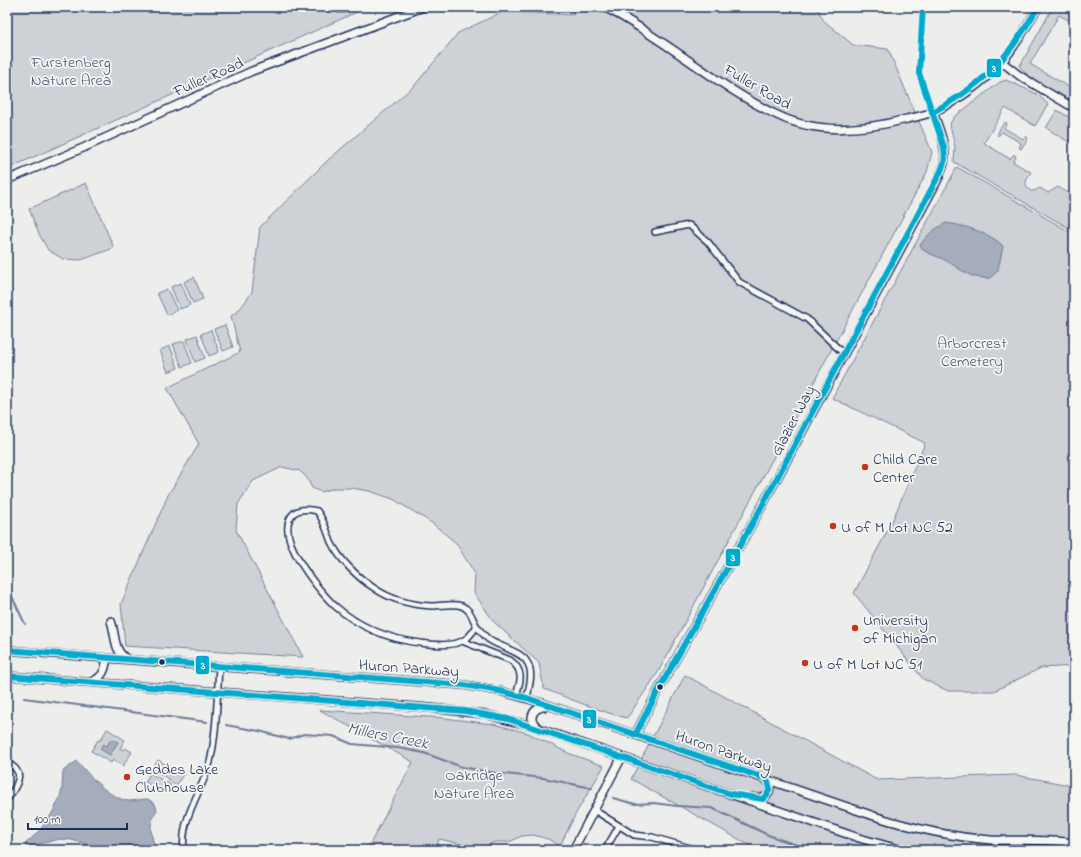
<svg xmlns="http://www.w3.org/2000/svg" width="1081" height="857" font-family="'Indie Flower',sans-serif">
<style>
.green{fill:#ced2d7;stroke:#74809a}
.water{fill:#a5acbc;stroke:#6e7a96}
.lines{fill:none;stroke-linecap:round;stroke-linejoin:round}
.stream{stroke:#6e7a96;stroke-width:2}
.street-casing{stroke:#1b2f5e;stroke-width:8}
.secondary-casing{stroke:#1b2f5e;stroke-width:10}
.street{stroke:#f6f6f2;stroke-width:5}
.secondary{stroke:#f6f6f2;stroke-width:7}
.bus-1-casing{stroke:#f6f6f2;stroke-width:9}
.bus-1{stroke:#00a9ce;stroke-width:6}
.poi-dot{fill:#c8321e;stroke:#f6f6f2;stroke-width:1.5}
.bus-dot{fill:#1b2f5e;stroke:#f6f6f2;stroke-width:1.5}
.labels{text-anchor:middle;stroke-width:3.5;stroke-linejoin:round;paint-order:stroke}
.park-label{font-size:16px;fill:#48587c;stroke:#f6f6f2}
.street-label{font-size:16px;fill:#1b2f5e;stroke:#f6f6f2}
.poi-label{font-size:16px;fill:#1b2f5e;stroke:#f6f6f2;text-anchor:start}
.water-label{font-size:17px;font-style:italic;fill:#44547a;stroke:#f6f6f2}
.line-badge{stroke:#f6f6f2;stroke-width:1.5}
.badge-label{font-size:11px;text-anchor:middle;font-weight:bold;fill:#fff}
</style>
<rect width="100%" height="100%" fill="#edeeec"/>
<filter id="ink" filterUnits="userSpaceOnUse"><feTurbulence type="fractalNoise" baseFrequency=".025" numOctaves="2"/><feDisplacementMap in="SourceGraphic" scale="8" xChannelSelector="R" yChannelSelector="G"/><feConvolveMatrix kernelMatrix="1 2 1 2 8 2 1 2 1" color-interpolation-filters="sRGB"/></filter>
<g filter="url(#ink)">
<!-- green -->
<g class="green">
<polygon points="7,7 368,7 7,169"/>
<path d="M 575,7 L 817,7 L 823,20 L 853,45 L 888,49 L 932,152 L 927,172 L 657,674 L 627,718 C 598,711 571,699 544,689 L 539,663 L 494,622 L 474,593 L 475,574 L 456,543 L 432,523 L 393,499 L 369,491 L 352,488 L 335,488 L 321,492 L 312,488 L 307,478 L 300,471 L 282,467 L 253,481 L 238,504 L 236,530 L 303,657 L 125,646 L 121,604 L 168,495 L 199,444 L 167,388 L 240,352 L 231,316 L 240,309 L 252,292 L 260,227 L 327,161 L 415,85 L 458,33 L 504,11 L 573,15 Z"/>
<path d="M 1053,7 L 1062,7 L 1074,14 L 1074,23 L 1059,15 L 1030,64 L 1074,90 L 1074,101 L 1072,101 C 1059,93 1024,77 1019,65 L 1021,64 Z"/>
<path d="M 1006,80 L 1037,94 L 1048,104 L 1035,126 L 1005,108 L 984,143 L 1010,159 L 1013,155 L 1015,155 L 1016,157 L 1013,162 L 1031,172 C 1026,180 1023,185 1031,191 L 1034,191 L 1040,188 L 1048,193 L 1058,187 L 1074,196 L 1074,231 L 954,162 L 955,147 L 950,125 L 951,122 L 954,117 L 1000,82 Z"/>
<polygon points="1057,110 1074,120 1074,134 1070,141 1067,141 1046,128"/>
<path d="M 1006,122 L 1007,124 L 1004,128 L 1023,139 L 1026,136 L 1028,138 L 1021,149 L 1019,148 L 1021,143 L 1002,132 L 998,136 C 997,132 1002,124 1006,122 Z"/>
<polygon points="957,167 1074,234 1074,666 1041,668 994,691 948,691 923,679 854,593 891,524 925,443 832,398"/>
<polygon points="86,183 114,248 81,260 63,259 48,250 39,234 29,209"/>
<polygon points="194,277 203,299 193,303 184,282"/>
<polygon points="181,283 190,305 180,309 171,287"/>
<polygon points="167,289 177,310 167,315 157,293"/>
<polygon points="225,325 233,347 223,351 214,329"/>
<polygon points="211,330 219,352 209,356 201,334"/>
<polygon points="197,335 205,358 195,362 187,339"/>
<polygon points="184,341 192,363 182,367 173,344"/>
<polygon points="170,346 178,368 168,372 160,350"/>
<polygon points="685,675 877,780 1016,775 1074,786 1074,850 758,850 631,779"/>
<polygon points="320,710 444,718 493,724 528,733 568,753 604,766 575,815 560,846 548,839 533,835 522,836 509,842 495,842 482,847 471,846 439,839 436,850 367,850 413,762"/>
<polygon points="107,729 125,740 120,748 124,750 125,748 132,752 123,766 113,760 111,763 91,751 98,740 100,741"/>
<polygon points="158,760 176,771 178,769 184,773 176,786 170,781 170,780 152,769"/>
<polygon points="150,773 171,785 165,794 145,782"/>
</g>
<!-- water -->
<g class="water">
<polygon points="340,7 352,7 345,13 337,13 337,9"/>
<path d="M 946,223 C 963,225 991,233 1003,246 L 998,270 L 991,278 C 968,280 961,268 943,259 C 936,256 929,254 923,250 L 920,245 C 929,233 933,230 946,223 Z"/>
<polygon points="111,739 118,742 110,755 100,749 103,744 107,746"/>
<path d="M 77,761 C 90,776 108,798 129,801 C 134,801 142,799 148,799 L 155,804 L 157,810 C 147,824 152,835 155,850 L 105,850 L 72,840 L 60,839 L 39,844 L 29,849 L 25,844 C 41,831 55,813 61,793 C 63,786 62,778 63,771 Z"/>
</g>
<g class="lines">
<!-- stream -->
<g class="stream">
<polyline points="7,586 25,624"/>
<polyline points="24,698 207,722"/>
<polyline points="226,725 259,731 289,739 304,734 333,736 352,744 398,748 424,753 462,767 495,773 543,778 592,788"/>
<polyline points="613,798 635,804 653,803 677,806 712,808 768,835 810,850"/>
</g>
<!-- street casing -->
<g class="street-casing">
<g id="street">
<polyline points="655,232 689,225 708,242 739,282 807,319 844,354"/>
<path d="M 477,626 C 474,630 471,635 467,638 C 456,647 433,645 420,643 C 388,639 359,627 335,606 C 319,591 271,534 294,513 C 301,508 309,509 317,511 C 324,520 327,531 331,542 C 340,560 357,577 374,588 C 391,600 412,605 432,606 C 442,606 453,603 462,606 C 471,610 472,618 476,625 C 479,630 484,635 488,639 C 499,647 521,651 527,662 C 534,672 529,687 527,698"/>
<path d="M 462,641 L 510,660 C 524,670 521,681 516,695"/>
<path d="M 7,762 C 10,765 15,767 17,771 C 23,778 11,794 7,800"/>
<polyline points="594,810 634,835 652,837 697,850"/>
<polyline points="7,847 10,850"/>
<path d="M 184,850 C 180,818 202,792 210,762 C 217,733 217,697 219,667"/>
<polyline points="605,850 619,826"/>
</g>
</g>
<!-- secondary casing -->
<g class="secondary-casing">
<g id="secondary">
<path d="M 603,7 C 623,15 641,29 660,41 C 698,66 735,95 777,115 C 818,135 864,130 907,119 C 916,117 925,115 933,112 C 957,102 984,81 1001,63 C 1016,46 1027,26 1038,7"/>
<polyline points="1002,62 1020,76 1074,108"/>
<polyline points="7,180 83,148 252,71 423,7"/>
<path d="M 111,621 C 116,635 113,651 127,659"/>
<path d="M 7,650 L 41,653 L 464,685 L 500,691 L 539,702 L 874,816 C 912,828 952,837 991,840 C 1019,841 1047,839 1074,843"/>
<polyline points="7,676 430,708 484,714 528,725 859,838 902,850"/>
<path d="M 91,682 C 103,677 105,671 107,658"/>
<path d="M 538,728 L 532,721 C 531,710 539,707 548,706"/>
<path d="M 635,735 L 659,689 L 761,508 L 935,185 C 939,177 944,168 945,158 C 945,143 938,126 933,112"/>
<path d="M 751,797 C 761,799 769,799 770,787 L 767,779"/>
<polyline points="573,850 622,757"/>
</g>
</g>
<!-- street -->
<use href="#street" class="street"/>
<!-- secondary -->
<use href="#secondary" class="secondary"/>
<!-- bus-1 casing -->
<g class="bus-1-casing">
<g id="bus-1">
<path d="M 933,112 C 985,83 1008,59 1038,7"/>
<path d="M 7,650 L 464,685 L 500,691 L 527,698 L 767,779 C 771,787 770,793 763,799 L 731,794 L 508,719 L 465,711 L 7,676"/>
<polyline points="635,735 659,689 761,508 941,171 945,159 944,147 919,73 923,7"/>
</g>
</g>
<!-- bus-1 -->
<use href="#bus-1" class="bus-1"/>
</g>
</g>
<!-- markers -->
<g class="poi-dot">
<circle cx="865" cy="467" r="4"/>
<circle cx="833" cy="526" r="4"/>
<circle cx="855" cy="628" r="4"/>
<circle cx="805" cy="663" r="4"/>
<circle cx="127" cy="777" r="4"/>
</g>
<g class="bus-dot">
<circle cx="162" cy="662" r="3.5"/>
<circle cx="660" cy="687" r="3.5"/>
</g>
<g class="labels">
<!-- park labels -->
<g class="park-label">
<text x="71" y="67">Furstenberg<tspan x="71" dy="18">Nature Area</tspan></text>
<text x="972" y="348">Arborcrest<tspan x="972" dy="18">Cemetery</tspan></text>
<text x="474" y="780">Oakridge<tspan x="474" dy="18">Nature Area</tspan></text>
</g>
<!-- street labels -->
<g class="street-label">
<text transform="translate(208 76) rotate(-24)" y="6">Fuller Road</text>
<text transform="translate(758 86) rotate(30)" y="6">Fuller Road</text>
<text transform="translate(792 420) rotate(-62)" y="6">Glazier Way</text>
<text transform="translate(409 667) rotate(4)" y="6">Huron Parkway</text>
<text transform="translate(724 750) rotate(19)" y="6">Huron Parkway</text>
</g>
<!-- poi labels -->
<g class="poi-label">
<text x="873" y="464">Child Care<tspan x="873" dy="18">Center</tspan></text>
<text x="841" y="532">U of M Lot NC 52</text>
<text x="863" y="625">University<tspan x="863" dy="18">of Michigan</tspan></text>
<text x="813" y="669">U of M Lot NC 51</text>
<text x="135" y="774">Geddes Lake<tspan x="135" dy="18">Clubhouse</tspan></text>
</g>
<!-- water labels -->
<g class="water-label">
<text transform="translate(388 735) rotate(11)" y="6">Millers Creek</text>
</g>
</g>
<g class="line-badge">
<rect x="986" y="58" width="16" height="20" rx="4" fill="#00a9ce"/>
<rect x="725" y="548" width="16" height="19" rx="4" fill="#00a9ce"/>
<rect x="195" y="655" width="15" height="20" rx="4" fill="#00a9ce"/>
<rect x="582" y="709" width="15" height="20" rx="4" fill="#00a9ce"/>
</g>
<g class="badge-label">
<text x="994" y="72">3</text>
<text x="733" y="561">3</text>
<text x="203" y="669">3</text>
<text x="589" y="723">3</text>
</g>
<!-- margin -->
<rect width="1081" height="857" fill="none" stroke="#f6f6f2" stroke-width="24"/>
<rect x="12" y="12" width="1057" height="833" fill="none" stroke="#1b2f5e" stroke-width="1.5" filter="url(#ink)"/>
<!-- scale -->
<path d="M28 823v6h99v-6" fill="none" stroke="#1b2f5e" stroke-width="2"/>
<text x="34" y="823" font-size="12" fill="#1b2f5e" stroke="#f6f6f2" stroke-width="3" paint-order="stroke">100 m</text>
</svg>
